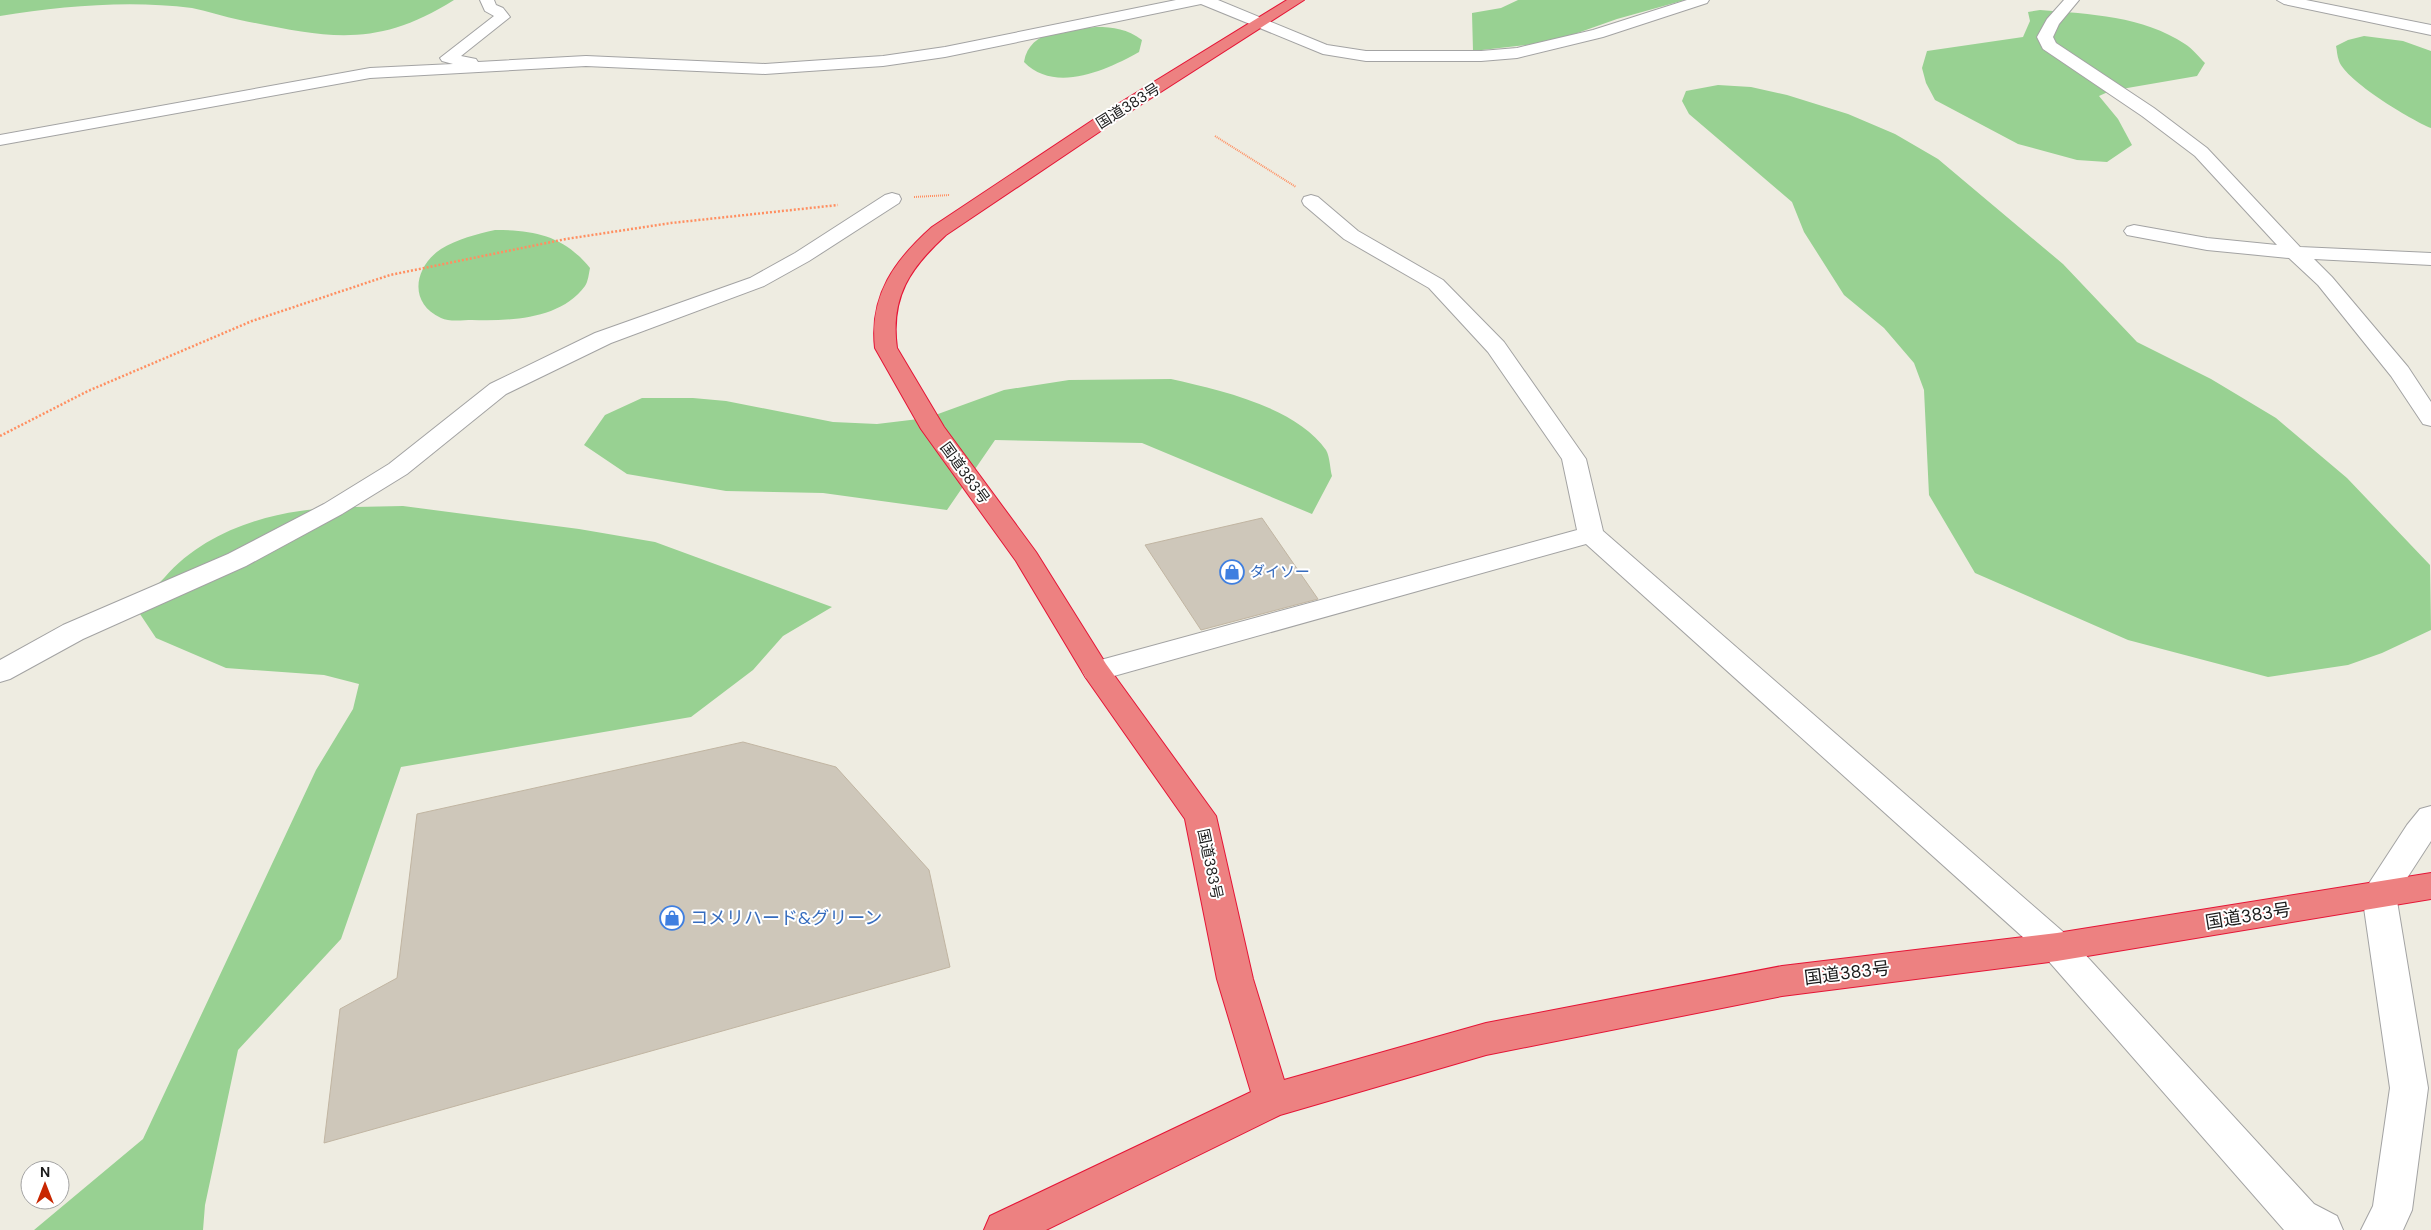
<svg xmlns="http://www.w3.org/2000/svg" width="2431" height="1230" font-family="'DM Sans','Noto Sans JP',sans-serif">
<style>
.forest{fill:#98d192}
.building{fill:#cec7ba;stroke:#c1b5a2}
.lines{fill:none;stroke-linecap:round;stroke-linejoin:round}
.minor-casing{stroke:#a3a3a3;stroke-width:2}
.highway-casing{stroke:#e51536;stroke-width:2}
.path-far1{stroke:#ff8f61;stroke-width:2;stroke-dasharray:1 1;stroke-linecap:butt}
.path{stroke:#ff8f61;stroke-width:2.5;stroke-dasharray:2 2;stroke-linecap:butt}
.minor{fill:#fff;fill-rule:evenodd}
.highway{fill:#ed8181;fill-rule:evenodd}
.labels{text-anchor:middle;stroke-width:4;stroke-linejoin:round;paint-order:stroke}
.street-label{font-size:15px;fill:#1c1c1c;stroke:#fff}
.shop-label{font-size:15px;fill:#366cbe;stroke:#fff;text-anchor:start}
.near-street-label{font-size:18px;fill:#1c1c1c;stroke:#fff}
.near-shop-label{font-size:18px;fill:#366cbe;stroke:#fff;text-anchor:start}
</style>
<rect width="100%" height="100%" fill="#eeece1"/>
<!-- forest -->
<g class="forest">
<path d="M 0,0 L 454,0 C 375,50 325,37 240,20 C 224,17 208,11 192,8 C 128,0 63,6 0,16 Z"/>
<polygon points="1518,0 1685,0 1617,19 1552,42 1473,51 1472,13 1501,8"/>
<path d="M 2040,10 C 2090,14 2143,16 2185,44 C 2193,49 2199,57 2205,63 L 2197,76 L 2110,91 L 2099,96 L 2118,119 L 2132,145 L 2107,162 L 2077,160 L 2018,144 L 1935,100 L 1926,83 L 1922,68 L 1927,51 L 2023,37 L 2030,21 L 2028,12 Z"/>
<path d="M 1096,27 C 1114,27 1127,29 1142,40 L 1139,52 C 1107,70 1055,94 1024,62 C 1030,28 1069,30 1096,27 Z"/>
<path d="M 2364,36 L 2403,41 L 2431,51 L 2431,128 C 2411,120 2346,81 2339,61 C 2337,56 2337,50 2336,46 L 2348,40 Z"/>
<polygon points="1718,85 1751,87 1787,95 1848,114 1895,134 1938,159 2063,264 2137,342 2211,379 2276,418 2347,478 2430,565 2431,630 2382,653 2348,665 2268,677 2128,640 1975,573 1929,495 1924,390 1914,363 1884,328 1844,295 1804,232 1792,202 1689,114 1682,101 1686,91"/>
<path d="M 495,230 C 535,230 564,236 590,268 C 589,273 588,282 585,286 C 560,320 509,321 472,320 C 463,320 449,322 441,318 C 408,303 414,267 441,249 C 457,239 477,234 495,230 Z"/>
<path d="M 1171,379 C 1220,390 1296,407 1326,450 C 1330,457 1330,469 1332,476 L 1312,514 L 1142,443 L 995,440 L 947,510 L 823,493 L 726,491 L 627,474 L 584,445 L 605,415 L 642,398 L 693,398 L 726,401 L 833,422 L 877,424 L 927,418 L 1004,390 L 1069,380 Z"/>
<path d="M 403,506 L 579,529 L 655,542 L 832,607 L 783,636 L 753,670 L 691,717 L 401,767 L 341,939 L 238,1050 L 205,1205 L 203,1230 L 34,1230 L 143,1139 L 316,770 L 353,709 L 359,684 L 324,675 L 226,668 L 156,638 L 140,614 C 143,598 153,589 165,577 C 198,539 250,518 300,511 C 333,506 369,507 403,506 Z"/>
</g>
<!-- building -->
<g class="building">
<polygon points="1262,518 1318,599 1201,630 1145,545"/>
<polygon points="743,742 836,767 929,870 950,967 324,1143 340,1009 397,978 417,814"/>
</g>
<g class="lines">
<!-- minor casing -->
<g class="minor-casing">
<g id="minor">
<polygon points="480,0 494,0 496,5 503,8 510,17 461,56 476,59 478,62 586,56 765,64 883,56 945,47 1176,0 1218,0 1327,45 1366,51 1481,51 1517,48 1593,30 1687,0 1709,0 1707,3 1603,37 1517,58 1481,61 1366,61 1323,54 1201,4 945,57 883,66 765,74 586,66 370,78 0,145 0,135 370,68 453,64 442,61 440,58 494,16 485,11"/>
<polygon points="2064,0 2079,0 2059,24 2053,37 2056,43 2154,108 2207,148 2300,247 2431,253 2431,265 2314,259 2332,277 2408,367 2431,402 2431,426 2423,424 2391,376 2318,285 2289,258 2207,250 2127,235 2124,231 2127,227 2134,225 2207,238 2277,245 2195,156 2142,116 2043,49 2037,37 2047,19"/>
<polygon points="2277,0 2306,0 2431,25 2431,35 2284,4"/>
<polygon points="892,193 899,195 901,199 899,203 809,261 764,286 611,343 506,394 407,474 342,514 246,566 83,639 10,679 0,682 0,660 63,625 228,554 324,504 389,464 490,384 595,333 750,278 795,253 885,195"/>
<polygon points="1311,195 1318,197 1358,231 1443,280 1504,342 1586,459 1603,531 2069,937 2314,1204 2337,1216 2343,1230 2284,1230 2045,957 1586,544 1096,681 1086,678 1082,671 1086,664 1577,530 1562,459 1488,352 1429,288 1344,239 1304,205 1302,201 1304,197"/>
<polygon points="2431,806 2431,841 2396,895 2428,1088 2412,1210 2403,1230 2361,1230 2373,1206 2390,1088 2362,894 2407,825 2420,809"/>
</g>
</g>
<!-- highway casing -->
<g class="highway-casing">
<path id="highway" d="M 1287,0 L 1304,0 L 1117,120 L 946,235 C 910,268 890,297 897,348 L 944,427 L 1036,552 L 1106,664 L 1216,816 L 1253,979 L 1284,1080 L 1486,1023 L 1782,966 L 2057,933 L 2431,873 L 2431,899 L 2057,961 L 1782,996 L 1486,1055 L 1280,1115 L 1046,1230 L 984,1230 L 990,1216 L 1251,1092 L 1217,979 L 1185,819 L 1086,678 L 1016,561 L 921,429 L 875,348 C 869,295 895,260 932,227 L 1105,112 Z"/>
</g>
<!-- path-far1 -->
<g class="path-far1">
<polyline points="1215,136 1296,187"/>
<polyline points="914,197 950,195"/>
</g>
<!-- path -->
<polyline class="path" points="0,436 88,391 252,321 390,275 566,239 671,223 838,205"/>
<!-- minor -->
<use href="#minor" class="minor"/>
<!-- highway -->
<use href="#highway" class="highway"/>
</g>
<!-- icons -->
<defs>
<g id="shop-ring" transform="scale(1.25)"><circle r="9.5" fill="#fff" stroke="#3f7fe0" stroke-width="1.5"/><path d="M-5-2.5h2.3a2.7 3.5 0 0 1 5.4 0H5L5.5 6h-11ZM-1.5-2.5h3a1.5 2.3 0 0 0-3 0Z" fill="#3f7fe0"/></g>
</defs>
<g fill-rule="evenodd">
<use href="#shop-ring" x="1232" y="572"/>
<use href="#shop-ring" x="672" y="918"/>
</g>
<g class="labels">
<!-- street labels -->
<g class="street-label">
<text transform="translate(1128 106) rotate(-32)" y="5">国道383号</text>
<text transform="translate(965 473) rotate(54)" y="5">国道383号</text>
<text transform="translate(1210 864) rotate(78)" y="5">国道383号</text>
</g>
<!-- shop labels -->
<g class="shop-label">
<text x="1250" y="577">ダイソー</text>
</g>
<!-- near-street labels -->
<g class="near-street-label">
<text transform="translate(2248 916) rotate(-9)" y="6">国道383号</text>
<text transform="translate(1847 973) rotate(-7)" y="6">国道383号</text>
</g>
<!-- near-shop labels -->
<g class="near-shop-label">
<text x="690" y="924">コメリハード&amp;グリーン</text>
</g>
</g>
<!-- north arrow -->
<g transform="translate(45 1185)"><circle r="24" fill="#ffffff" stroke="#a4a4a4"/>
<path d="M0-4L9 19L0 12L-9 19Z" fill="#c82600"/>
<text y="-8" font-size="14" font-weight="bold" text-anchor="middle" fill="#1c1c1c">N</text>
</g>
</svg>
